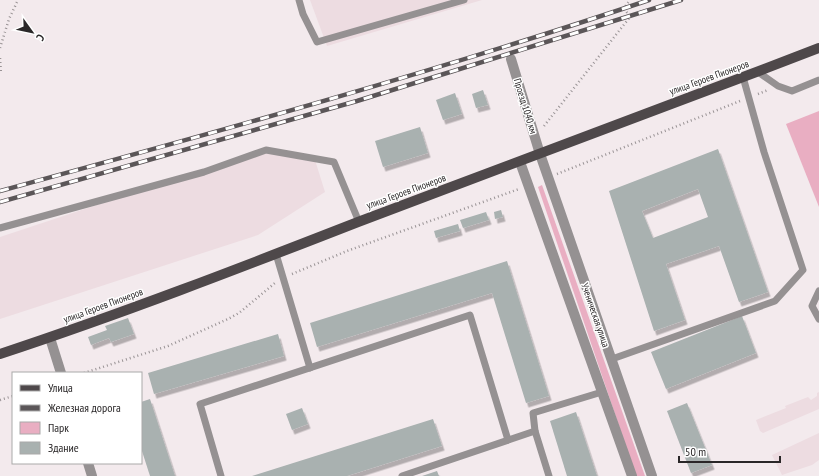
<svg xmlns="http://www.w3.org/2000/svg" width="819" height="476" font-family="'PT Sans Narrow',sans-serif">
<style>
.built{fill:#eddce1}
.green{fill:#e9aec2}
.building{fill:#a9b1b0;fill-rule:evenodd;filter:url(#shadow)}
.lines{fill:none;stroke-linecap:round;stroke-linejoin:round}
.path{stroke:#999395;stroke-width:2.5;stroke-dasharray:1 3;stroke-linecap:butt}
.service{stroke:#959192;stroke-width:7}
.minor{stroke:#959192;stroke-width:10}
.primary{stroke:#4e484a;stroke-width:10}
.rail-casing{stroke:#5b5658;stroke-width:4.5}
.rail{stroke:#fff;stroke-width:3;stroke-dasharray:9;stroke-linecap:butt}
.labels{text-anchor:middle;stroke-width:3;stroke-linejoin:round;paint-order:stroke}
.street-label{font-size:10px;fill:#2a2728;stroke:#fff}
</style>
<defs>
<filter id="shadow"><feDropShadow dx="2.5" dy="4.5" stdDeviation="0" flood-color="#0004"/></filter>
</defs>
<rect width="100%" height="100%" fill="#f3eaed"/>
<!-- built -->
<g class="built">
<polygon points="310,0 482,0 327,46"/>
<polygon points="269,148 315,160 325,192 258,235 0,319 0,237"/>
<polygon points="819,392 819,409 763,433 760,431 756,420 786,408 785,406 808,397 811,400 817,396 817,393"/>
<polygon points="819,433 819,460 812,465 782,475 772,455"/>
</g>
<!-- green -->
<g class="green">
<polygon points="819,111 819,207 786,124"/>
<polygon points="542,185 645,476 636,476 538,187"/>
</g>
<!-- building -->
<g class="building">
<polygon points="483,90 488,105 476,108 472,94"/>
<polygon points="455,93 462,114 443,120 436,100"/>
<polygon points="420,127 428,153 383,167 375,141"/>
<path d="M 718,149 L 768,292 L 739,302 L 719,246 L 666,264 L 685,320 L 654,331 L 609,191 ZM 698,189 L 708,217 L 653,238 L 642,211 Z"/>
<polygon points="501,210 503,217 495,219 494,212"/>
<polygon points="486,212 489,220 463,228 460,220"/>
<polygon points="458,224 460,231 436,238 434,231"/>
<polygon points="507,261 549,396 526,403 492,293 317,347 310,323"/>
<polygon points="742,316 756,353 666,389 651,352"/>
<polygon points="128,318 134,334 111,342 109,338 91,345 88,337 107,330 105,326"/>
<polygon points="278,334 284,356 154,394 148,373"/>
<polygon points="150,399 175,476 150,476 141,448 141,402"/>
<polygon points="687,403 712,465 691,473 667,411"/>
<polygon points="302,408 308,424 292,430 286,414"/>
<polygon points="576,412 597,476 567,476 550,421"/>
<polygon points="433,419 442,446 347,476 252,476"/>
<polygon points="437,471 439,476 422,476"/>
</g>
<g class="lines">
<!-- path -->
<g class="path">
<polyline points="0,48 9,19 18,0"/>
<polyline points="0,58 1,74"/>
<polyline points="758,94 768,90"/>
<polyline points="544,126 630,17 624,8 630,0"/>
<polyline points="557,174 740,101"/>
<polyline points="292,274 347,251 519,189"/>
<polyline points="84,373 168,346 228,319 239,313 275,283"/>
<polyline points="0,400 13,396"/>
</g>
<!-- service -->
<g class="service">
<polyline points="299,0 303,14 317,42 464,0"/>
<polyline points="758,72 778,86 792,91 819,80"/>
<polyline points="0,228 204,172 266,150 334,162 359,222"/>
<polyline points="276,254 310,368"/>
<polyline points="819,291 812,306 819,319"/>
<polyline points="612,359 775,301 803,270 764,152 743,77"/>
<polyline points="535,431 549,476"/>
<polyline points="221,476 200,404 470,315 508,440"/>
<polyline points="402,476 535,431 533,413 602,392"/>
</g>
<!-- minor -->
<g class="minor">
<polyline points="511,59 540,154 652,476"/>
<polyline points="520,162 632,476"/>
<polyline points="50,338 61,373"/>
<polyline points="88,463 92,476"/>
</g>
<!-- primary -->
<path class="primary" d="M 0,354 C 121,314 240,268 358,222 C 512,163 666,107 819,48"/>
<!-- rail casing -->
<g class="rail-casing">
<g id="rail">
<path d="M 0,191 C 217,132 435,72 649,0"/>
<polyline points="0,202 357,101 681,0"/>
</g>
</g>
<!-- rail -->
<use href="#rail" class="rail"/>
</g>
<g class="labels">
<!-- street labels -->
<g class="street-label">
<text transform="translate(709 77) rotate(-20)" y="4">улица Героев Пионеров</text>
<text transform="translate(526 106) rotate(73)" y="4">Проезд 1040 км</text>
<text transform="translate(406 191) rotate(-20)" y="4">улица Героев Пионеров</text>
<text transform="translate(103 305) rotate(-20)" y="4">улица Героев Пионеров</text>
<text transform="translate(596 315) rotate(71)" y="4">Ученическая улица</text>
</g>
</g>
<!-- legend -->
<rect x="12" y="372" width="130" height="92" fill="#ffffff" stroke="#aaa9a9"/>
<rect x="20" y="385" width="20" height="6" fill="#4e484a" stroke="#aaa9a9"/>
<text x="48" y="392" font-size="12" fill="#2a2728">Улица</text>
<rect x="20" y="405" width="20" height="6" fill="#5b5658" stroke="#aaa9a9"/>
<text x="48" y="412" font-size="12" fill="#2a2728">Железная дорога</text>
<rect x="20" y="422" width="20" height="12" fill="#e9aec2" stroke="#aaa9a9"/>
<text x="48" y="432" font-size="12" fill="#2a2728">Парк</text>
<rect x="20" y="442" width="20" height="12" fill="#a9b1b0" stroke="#aaa9a9"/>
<text x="48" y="452" font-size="12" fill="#2a2728">Здание</text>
<!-- north arrow -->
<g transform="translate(32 32) rotate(123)" stroke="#ffffff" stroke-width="3" paint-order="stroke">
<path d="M0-3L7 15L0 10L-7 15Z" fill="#2a2728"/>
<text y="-6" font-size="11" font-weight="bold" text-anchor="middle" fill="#2a2728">С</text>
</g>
<!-- scale -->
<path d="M679 456v6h101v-6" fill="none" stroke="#2a2728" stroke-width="2"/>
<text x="685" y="456" font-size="12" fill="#2a2728" stroke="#ffffff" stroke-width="3" paint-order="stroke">50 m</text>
</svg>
